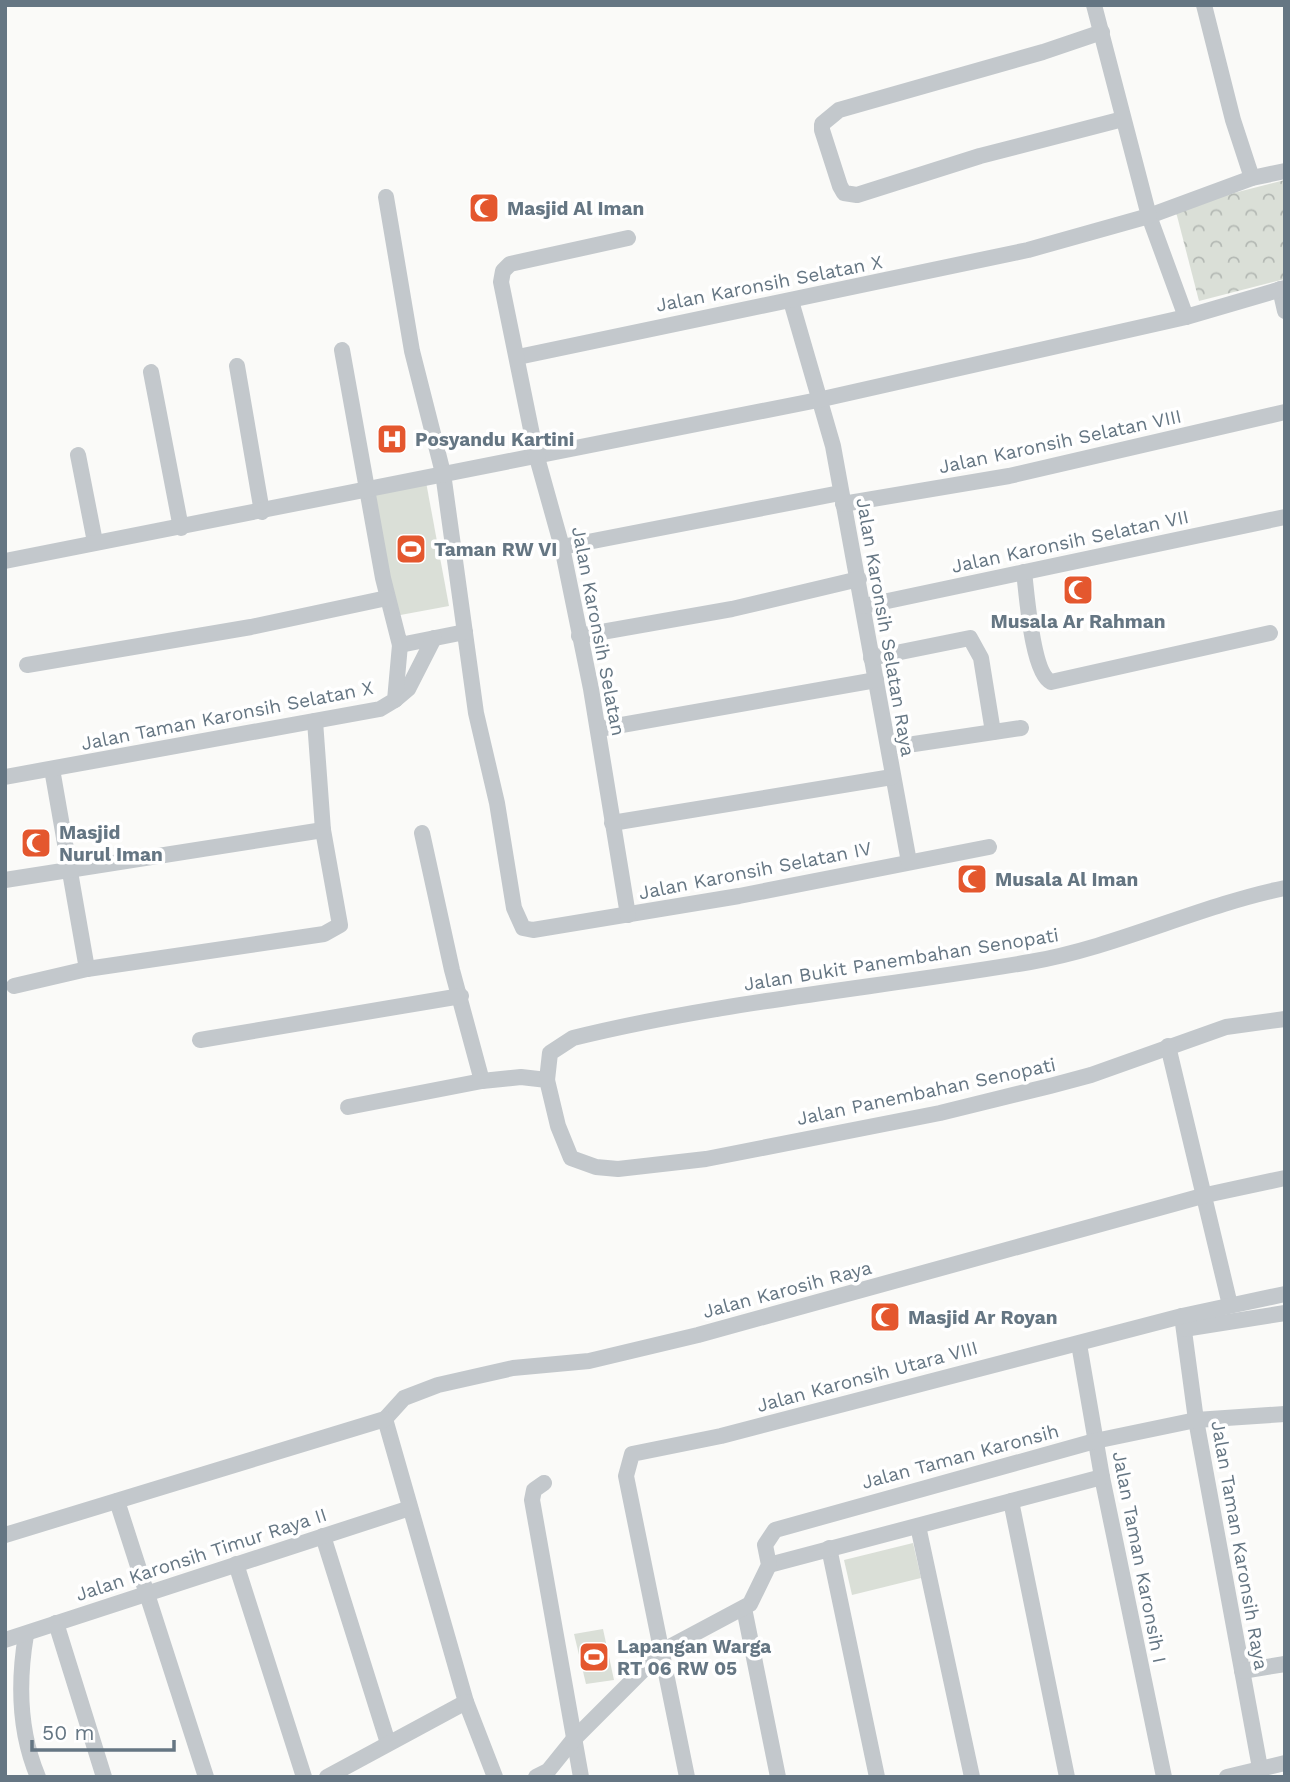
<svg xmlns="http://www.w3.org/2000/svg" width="1290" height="1782" font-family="'Work Sans',sans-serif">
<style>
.park{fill:url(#park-crowns)}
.pitch{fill:#dadfd7}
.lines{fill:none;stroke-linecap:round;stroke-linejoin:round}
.minor{stroke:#c3c8cc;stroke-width:16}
.labels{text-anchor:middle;stroke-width:7;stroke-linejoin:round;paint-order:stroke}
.poi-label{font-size:19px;font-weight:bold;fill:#657683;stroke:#fff;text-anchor:start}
.street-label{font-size:19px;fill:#657683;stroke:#fff}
</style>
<defs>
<pattern id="park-crowns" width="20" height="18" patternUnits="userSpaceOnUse" patternTransform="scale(1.75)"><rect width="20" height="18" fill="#dadfd7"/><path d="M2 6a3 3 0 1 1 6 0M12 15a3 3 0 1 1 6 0" fill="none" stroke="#b4b9b4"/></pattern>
</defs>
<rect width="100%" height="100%" fill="#fafaf8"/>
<!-- park -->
<polygon class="park" points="1285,180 1285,279 1199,301 1175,208"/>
<!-- pitch -->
<g class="pitch">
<polygon points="426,482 449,606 395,616 372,492"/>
<polygon points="913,1543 921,1578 852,1595 844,1560"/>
<polygon points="603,1629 614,1680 586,1684 574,1634"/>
</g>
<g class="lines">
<!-- minor -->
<g class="minor">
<polyline points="1204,5 1233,120 1252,178"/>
<polyline points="1102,32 1043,52 839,110 822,124 822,130 840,186 844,193 857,195 980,156 1123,119"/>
<polyline points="386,197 412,351 443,473 476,713 497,803 514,908 523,928 533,930 739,896 989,847"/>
<polyline points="1280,289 1285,311"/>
<polyline points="791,301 833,446 909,862"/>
<polyline points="1186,317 1149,216 1252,178 1285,171"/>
<polyline points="342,350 383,578 400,645 465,632"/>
<polyline points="518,357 1028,250 1149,216 1094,5"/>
<polyline points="237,366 262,512"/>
<polyline points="151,372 181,528"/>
<polyline points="78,455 95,542"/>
<polyline points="843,504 1009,476 1285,412"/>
<polyline points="562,547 840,493"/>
<polyline points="5,561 818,400 1186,317 1285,288"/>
<path d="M 1024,572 C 1027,595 1032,673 1051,682 L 1270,633"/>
<polyline points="864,606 1285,517"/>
<polyline points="579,636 732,609 859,579"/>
<polyline points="871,658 970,638 981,658 993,732"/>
<polyline points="27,665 251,627 387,598"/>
<polyline points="395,700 408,689 434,638"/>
<polyline points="599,729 876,680"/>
<polyline points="914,744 1021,728"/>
<polyline points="52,769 87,969"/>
<polyline points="5,777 380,709 395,700 400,645"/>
<polyline points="612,823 892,777"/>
<polyline points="422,833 452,970 482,1081 521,1077 547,1080 558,1126 571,1158 596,1167 618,1169 706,1159 940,1113 1050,1086 1091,1075 1226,1027 1285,1019"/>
<polyline points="5,880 323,830"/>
<polyline points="628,915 591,689 562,547 536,454 501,282 503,271 510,264 628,238"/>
<polyline points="14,986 87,969 324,934 340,925 323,830 315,721"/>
<polyline points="200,1040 461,996"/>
<polyline points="1168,1046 1230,1305"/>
<path d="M 547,1080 L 550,1053 L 573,1038 C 723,1001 878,988 1030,962 C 1117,947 1198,906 1285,888"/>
<polyline points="348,1107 482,1081"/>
<polyline points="1182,1316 1196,1420 1260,1768"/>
<polyline points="1184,1329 1285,1313"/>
<polyline points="1079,1344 1102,1477 1164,1777"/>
<polyline points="385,1419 404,1398 438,1385 513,1368 589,1361 698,1335 1206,1195 1285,1178"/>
<polyline points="385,1419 466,1702 495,1777"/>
<polyline points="544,1483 534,1490 532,1500 581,1777"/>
<polyline points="117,1501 206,1777"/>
<polyline points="1011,1501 1067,1777"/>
<polyline points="918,1526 972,1777"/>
<polyline points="5,1535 385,1419"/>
<polyline points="323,1536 388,1743"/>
<polyline points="829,1548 877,1777"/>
<polyline points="236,1564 304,1777"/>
<polyline points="769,1565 1102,1477"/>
<polyline points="744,1608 778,1777"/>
<polyline points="56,1623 104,1777"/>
<path d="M 26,1635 C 18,1682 19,1732 38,1777"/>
<polyline points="5,1640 410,1508"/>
<polyline points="1242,1671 1285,1664"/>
<polyline points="327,1777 466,1702"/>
<polyline points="536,1777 548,1771 573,1740 662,1651 750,1604 769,1565 765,1545 775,1530 1095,1441 1196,1420 1285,1414"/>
<polyline points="687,1777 626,1476 632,1454 721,1436 1182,1316 1285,1294"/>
<polyline points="1227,1777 1285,1763"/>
</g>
</g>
<!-- icons -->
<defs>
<g id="mosque-square" transform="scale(1.575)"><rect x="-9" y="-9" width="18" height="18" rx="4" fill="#e4572e" stroke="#fff"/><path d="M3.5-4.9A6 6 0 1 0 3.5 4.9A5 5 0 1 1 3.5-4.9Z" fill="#fff"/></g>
<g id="hospital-square" transform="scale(1.575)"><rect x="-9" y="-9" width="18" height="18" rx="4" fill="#e4572e" stroke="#fff"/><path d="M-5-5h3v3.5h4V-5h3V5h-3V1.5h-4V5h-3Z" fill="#fff"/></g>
<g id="stadium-square" transform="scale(1.575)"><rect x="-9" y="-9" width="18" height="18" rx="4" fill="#e4572e" stroke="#fff"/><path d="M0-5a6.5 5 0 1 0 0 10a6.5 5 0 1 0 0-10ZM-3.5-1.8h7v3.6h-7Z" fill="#fff"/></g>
</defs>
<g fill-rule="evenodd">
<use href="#mosque-square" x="484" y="208"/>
<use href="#hospital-square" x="392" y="439"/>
<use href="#stadium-square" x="411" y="549"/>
<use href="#mosque-square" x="1078" y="590"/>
<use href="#mosque-square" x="36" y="843"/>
<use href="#mosque-square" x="972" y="879"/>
<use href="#mosque-square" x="885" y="1317"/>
<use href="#stadium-square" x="594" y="1657"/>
</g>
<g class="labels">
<!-- poi labels -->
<g class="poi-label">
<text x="507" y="215">Masjid Al Iman</text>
<text x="415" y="446">Posyandu Kartini</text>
<text x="434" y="556">Taman RW VI</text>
<text x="1078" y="628" text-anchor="middle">Musala Ar Rahman</text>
<text x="59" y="839">Masjid<tspan x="59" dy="22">Nurul Iman</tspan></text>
<text x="995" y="886">Musala Al Iman</text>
<text x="908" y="1324">Masjid Ar Royan</text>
<text x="617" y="1653">Lapangan Warga<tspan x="617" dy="22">RT 06 RW 05</tspan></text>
</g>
<!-- street labels -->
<g class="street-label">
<text transform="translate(769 283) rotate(-11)" y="7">Jalan Karonsih Selatan X</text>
<text transform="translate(1060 441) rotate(-12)" y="7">Jalan Karonsih Selatan VIII</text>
<text transform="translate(1070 541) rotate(-12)" y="7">Jalan Karonsih Selatan VII</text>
<text transform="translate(886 627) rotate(80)" y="7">Jalan Karonsih Selatan Raya</text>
<text transform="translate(599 631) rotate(79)" y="7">Jalan Karonsih Selatan</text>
<text transform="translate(227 715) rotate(-11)" y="7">Jalan Taman Karonsih Selatan X</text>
<text transform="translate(755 870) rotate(-11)" y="7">Jalan Karonsih Selatan IV</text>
<text transform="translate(901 959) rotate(-9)" y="7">Jalan Bukit Panembahan Senopati</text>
<text transform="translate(926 1091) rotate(-12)" y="7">Jalan Panembahan Senopati</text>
<text transform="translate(787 1289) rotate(-15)" y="7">Jalan Karosih Raya</text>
<text transform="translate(867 1376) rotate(-15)" y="7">Jalan Karonsih Utara VIII</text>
<text transform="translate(960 1456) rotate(-15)" y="7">Jalan Taman Karonsih</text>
<text transform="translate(1240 1545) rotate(80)" y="7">Jalan Taman Karonsih Raya</text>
<text transform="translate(201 1554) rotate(-18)" y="7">Jalan Karonsih Timur Raya II</text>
<text transform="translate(1140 1557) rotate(79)" y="7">Jalan Taman Karonsih I</text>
</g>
</g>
<!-- border -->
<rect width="1290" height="1782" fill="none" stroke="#657683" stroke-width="14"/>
<!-- scale -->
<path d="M32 1740v10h142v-10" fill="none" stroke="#657683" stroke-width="3.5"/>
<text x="42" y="1740" font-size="21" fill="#657683" stroke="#ffffff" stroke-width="5" paint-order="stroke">50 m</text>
</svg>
